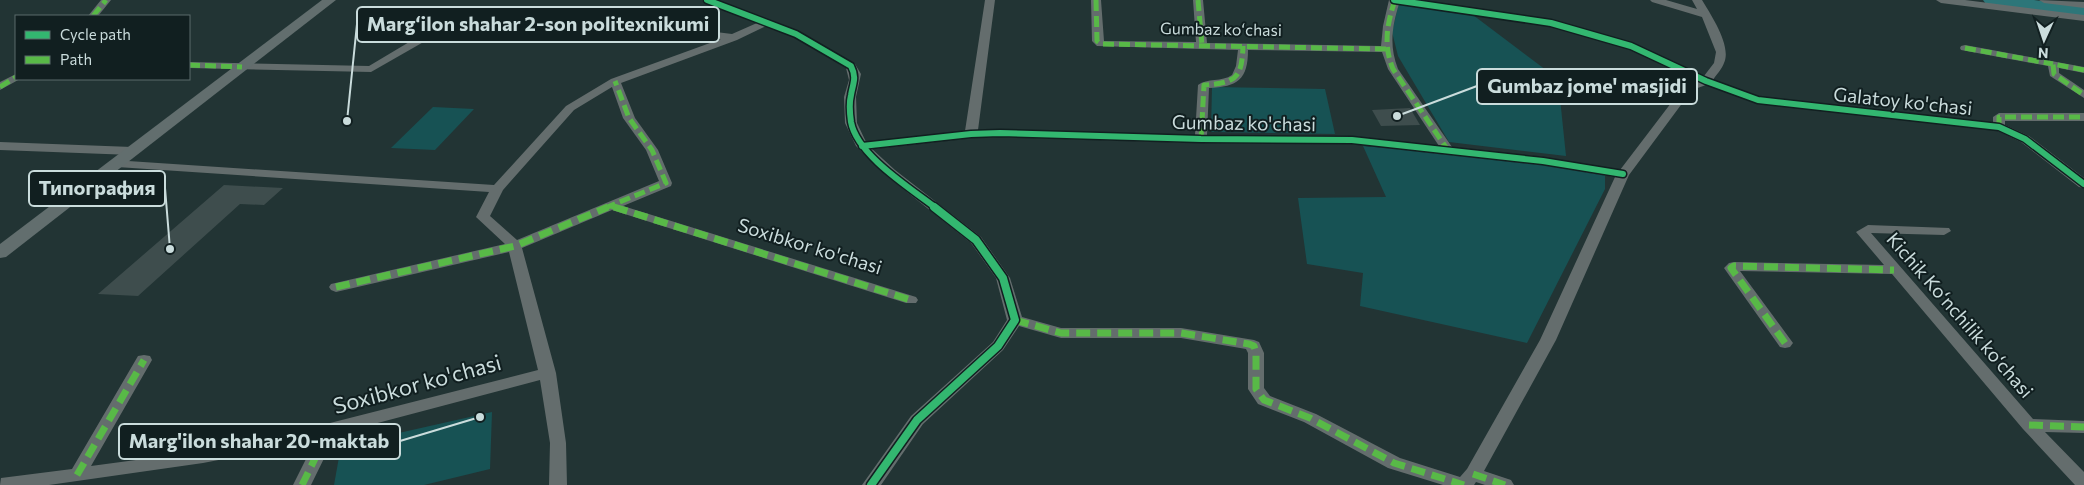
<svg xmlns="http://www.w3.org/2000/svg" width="2084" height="485" font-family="Commissioner,sans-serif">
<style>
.green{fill:#175254}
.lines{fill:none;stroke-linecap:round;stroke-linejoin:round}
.river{fill:#2d7679;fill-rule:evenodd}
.building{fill:#3e4d4d}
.minor{fill:#646d6d;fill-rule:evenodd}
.major{fill:#626e6e;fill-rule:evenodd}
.quiet-far1{stroke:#58b947;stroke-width:5;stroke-dasharray:11 5;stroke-linecap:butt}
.quiet{stroke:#58b947;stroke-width:7;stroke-dasharray:14 7;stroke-linecap:butt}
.cycleway-far1-casing{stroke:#111f20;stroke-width:9}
.cycleway-casing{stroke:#111f20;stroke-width:11}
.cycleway-far1{stroke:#33b770;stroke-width:6}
.cycleway{stroke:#33b770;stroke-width:8}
.labels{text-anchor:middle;stroke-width:4;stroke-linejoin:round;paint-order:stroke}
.far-street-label{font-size:16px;fill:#cadcdc;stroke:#111f20}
.street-label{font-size:19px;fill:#cadcdc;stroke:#111f20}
.near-street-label{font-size:22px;fill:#cadcdc;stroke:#111f20}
.leader{fill:none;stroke:#cadcdc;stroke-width:2}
.callout-dot{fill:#cadcdc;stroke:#111f20;stroke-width:2}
.callout{fill:#111f20;stroke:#cadcdc;stroke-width:2}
.callout-label{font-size:20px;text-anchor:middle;font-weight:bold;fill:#cadcdc}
</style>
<rect width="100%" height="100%" fill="#223434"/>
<!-- green -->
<g class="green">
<polygon points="1399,2 1469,12 1558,79 1566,156 1449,142 1398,56 1392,32"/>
<polygon points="1212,87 1325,89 1335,134 1211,132"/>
<polygon points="433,107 474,109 435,150 391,148"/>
<polygon points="1363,146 1475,155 1605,174 1605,189 1527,343 1360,306 1363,273 1307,264 1298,198 1386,197"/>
<polygon points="492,412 490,469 424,485 334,485 341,446"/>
</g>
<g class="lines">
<!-- river -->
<polygon class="river" points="1983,0 2034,0 2084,7 2084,17 1992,5 1986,4"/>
</g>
<!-- building -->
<g class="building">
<polygon points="1410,108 1420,125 1381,126 1372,110"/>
<polygon points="224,185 283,188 264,205 240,204 138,296 98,294"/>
</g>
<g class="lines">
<!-- minor -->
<g class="minor">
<polygon points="101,0 111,0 98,16 88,16"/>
<path d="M 702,0 L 716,0 L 800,32 L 855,64 L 861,74 L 856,97 L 857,123 L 866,142 L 965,131 L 985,0 L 995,0 L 978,130 L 1195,135 L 1198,85 C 1207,78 1222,82 1232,75 L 1236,66 L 1238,50 L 1097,46 L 1092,41 L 1091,0 L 1101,0 L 1104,41 L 1196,42 L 1193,0 L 1203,0 L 1207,43 L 1381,46 L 1383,26 L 1389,0 L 1414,0 L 1551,20 L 1635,44 L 1704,76 L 1714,63 L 1716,52 L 1702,17 L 1652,2 L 1650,0 L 1666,0 L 1697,9 L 1692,0 L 1702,0 C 1711,15 1732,46 1724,63 C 1722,69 1716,75 1713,80 L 1760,97 L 1993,123 L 1993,117 L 1999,113 L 2084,113 L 2084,121 L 2005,121 L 2005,125 L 2029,136 L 2084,178 L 2084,188 L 2079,187 L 2021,142 L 1996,130 L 1758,103 L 1706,85 L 1692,90 L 1629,175 L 1556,340 L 1484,471 L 1511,480 L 1514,485 L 1485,485 L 1476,482 L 1474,485 L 1443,485 L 1388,468 L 1304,422 L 1258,404 L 1248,389 L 1248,353 L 1246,349 L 1181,338 L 1061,338 L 1019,326 L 1003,350 L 923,424 L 881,485 L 862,485 L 911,416 L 993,342 L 1007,320 L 996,278 L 971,243 L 887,176 L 856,146 L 845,123 L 844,97 L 849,80 L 846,68 L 792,36 L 766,26 L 737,40 L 621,83 L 635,118 L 658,150 L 672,183 L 671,186 L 623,206 L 916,297 L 918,300 L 916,303 L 906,303 L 612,210 L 522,248 L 556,373 L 566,443 L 567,485 L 549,485 L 550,443 L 540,380 L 336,434 L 311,485 L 293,485 L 316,439 L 271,450 L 203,463 L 49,485 L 0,485 L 1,478 L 72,469 L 138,356 L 144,355 L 150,356 L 152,360 L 91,466 L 203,451 L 271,438 L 538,370 L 509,252 L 336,292 L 331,290 L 329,287 L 331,284 L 505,244 L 476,217 L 489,192 L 117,167 L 113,166 L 111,163 L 113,160 L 494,185 L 566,106 L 611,79 L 721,39 L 442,34 L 434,36 L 371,72 L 189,68 L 189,62 L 369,66 L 426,32 L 442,28 L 716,32 L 732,34 L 757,23 ZM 1399,4 L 1550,26 L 1627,48 L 1697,81 L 1684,86 L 1620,170 L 1543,157 L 1452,147 L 1398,69 C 1389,46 1392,27 1399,4 ZM 1248,50 L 1382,52 L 1388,69 L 1439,146 L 1352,136 L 1207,135 L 1209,88 C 1238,87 1248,79 1248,50 ZM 612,87 L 623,118 L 646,150 L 659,181 L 517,240 L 490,216 L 503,190 L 574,110 ZM 1000,137 L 1201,143 L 1352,144 L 1543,165 L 1615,177 L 1540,340 L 1467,469 L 1460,477 L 1400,458 L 1316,414 L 1270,396 L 1264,388 L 1264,353 L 1259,342 L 1254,340 L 1181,328 L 1061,328 L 1022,317 L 1010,278 L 981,237 L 895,170 L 872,149 L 971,138 Z"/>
<polygon points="1936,0 1965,0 2084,15 2084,21 1941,3"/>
<polygon points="2039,0 2084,2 2084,8 2044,3"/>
<polygon points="1965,45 2084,67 2084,73 2059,68 2059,73 2084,90 2084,98 2050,76 2048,66 1961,50 1960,48 1961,46"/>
<polygon points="16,74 16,79 20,79 0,90 0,82"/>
<polygon points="0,142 132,147 138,151 132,155 0,150"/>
<polygon points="1868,225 1949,228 1951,231 1944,235 1871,233 2033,419 2084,421 2084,433 2045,432 2084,472 2084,485 2075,485 2023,429 1892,274 1740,271 1793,343 1790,347 1785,348 1780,347 1724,268 1729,263 1734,262 1884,265 1856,232"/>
</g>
<!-- major -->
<polygon class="major" points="322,0 336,0 6,257 0,258 0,244"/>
<!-- quiet-far1 -->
<g class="quiet-far1">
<polyline points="1096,0 1097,41 1101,44 1386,49"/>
<polyline points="1198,0 1202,45"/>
<path d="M 1395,0 C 1387,24 1383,45 1393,69 L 1447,149"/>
<polyline points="93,16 106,0"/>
<polyline points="1965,48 2053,64"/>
<polyline points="189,65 242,67"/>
<polyline points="2084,70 2053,64 2054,74 2084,95"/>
<polyline points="0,87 16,77"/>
<polyline points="1999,127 1999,117 2084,117"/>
<path d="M 1201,139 L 1204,85 C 1236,83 1242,78 1243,46"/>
<polyline points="611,206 618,208"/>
<polyline points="605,208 666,183 652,150 629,118 615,81"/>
</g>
<!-- quiet -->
<g class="quiet">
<polyline points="614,207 911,300"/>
<polyline points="336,287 515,246 608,207"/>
<polyline points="1015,320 1061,333 1181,333 1249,344 1254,346 1256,353 1256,389 1264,400 1310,418 1394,463 1464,485"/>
<polyline points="1785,343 1731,268 1734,266 1894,270"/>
<polyline points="2029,425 2084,427"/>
<polyline points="1473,474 1505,485"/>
<polyline points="77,475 144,360"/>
<polyline points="302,485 329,430"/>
</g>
<!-- cycleway-far1 casing -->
<g class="cycleway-far1-casing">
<g id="cycleway-far1">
<path d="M 707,0 L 796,34 L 851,66 C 857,78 853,83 851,95 C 849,103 850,115 851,122 C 857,155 910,188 936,208"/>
<polyline points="1394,0 1551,23 1631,46 1706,81 1758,100 1999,127 2025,139 2084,184"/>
<polyline points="862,146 971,134 1000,133 1201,139 1352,140 1543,161 1623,174"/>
</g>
</g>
<!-- cycleway casing -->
<g class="cycleway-casing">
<polyline id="cycleway" points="871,485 917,420 998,346 1015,320 1003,278 976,240 934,207"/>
</g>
<!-- cycleway-far1 -->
<use href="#cycleway-far1" class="cycleway-far1"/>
<!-- cycleway -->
<use href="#cycleway" class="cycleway"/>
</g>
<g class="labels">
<!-- far-street labels -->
<g class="far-street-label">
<text transform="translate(1221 29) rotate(1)" y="6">Gumbaz koʻchasi</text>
</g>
<!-- street labels -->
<g class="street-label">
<text transform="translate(1903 101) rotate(6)" y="7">Galatoy ko'chasi</text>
<text transform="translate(1244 123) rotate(1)" y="7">Gumbaz ko'chasi</text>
<text transform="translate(810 246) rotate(17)" y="7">Soxibkor ko'chasi</text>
<text transform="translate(1960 315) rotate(49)" y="7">Kichik Ko‘nchilik ko‘chasi</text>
</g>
<!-- near-street labels -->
<g class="near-street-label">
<text transform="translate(417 384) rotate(-15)" y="8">Soxibkor ko'chasi</text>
</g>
</g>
<!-- callouts -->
<path class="leader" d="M347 121L357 24M1397 116L1477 86M170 249L165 188M480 417L400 441"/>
<g class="callout-dot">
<circle cx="347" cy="121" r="5"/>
<circle cx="1397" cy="116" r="5"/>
<circle cx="170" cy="249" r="5"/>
<circle cx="480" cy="417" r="5"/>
</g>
<g class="callout">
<rect x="357" y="7" width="362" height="35" rx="5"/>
<rect x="1477" y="69" width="220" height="35" rx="5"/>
<rect x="29" y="171" width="136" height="35" rx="5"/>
<rect x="119" y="424" width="281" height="35" rx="5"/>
</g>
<g class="callout-label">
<text x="538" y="31">Margʻilon shahar 2-son politexnikumi</text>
<text x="1587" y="93">Gumbaz jome' masjidi</text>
<text x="97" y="195">Типография</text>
<text x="259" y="448">Marg'ilon shahar 20-maktab</text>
</g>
<!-- legend -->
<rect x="15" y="15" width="175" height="65" fill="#111f20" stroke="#5b6b6b"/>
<rect x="25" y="31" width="25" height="8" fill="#33b770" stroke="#5b6b6b"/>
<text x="60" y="40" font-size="15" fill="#cadcdc">Cycle path</text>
<rect x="25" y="56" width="25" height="8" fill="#58b947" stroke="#5b6b6b"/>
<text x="60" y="65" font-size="15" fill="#cadcdc">Path</text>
<!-- north arrow -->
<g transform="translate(2044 40) rotate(183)" stroke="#111f20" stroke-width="4" paint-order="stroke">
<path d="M0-4L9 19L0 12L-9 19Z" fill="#cadcdc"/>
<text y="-8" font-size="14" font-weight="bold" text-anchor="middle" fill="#cadcdc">N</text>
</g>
</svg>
